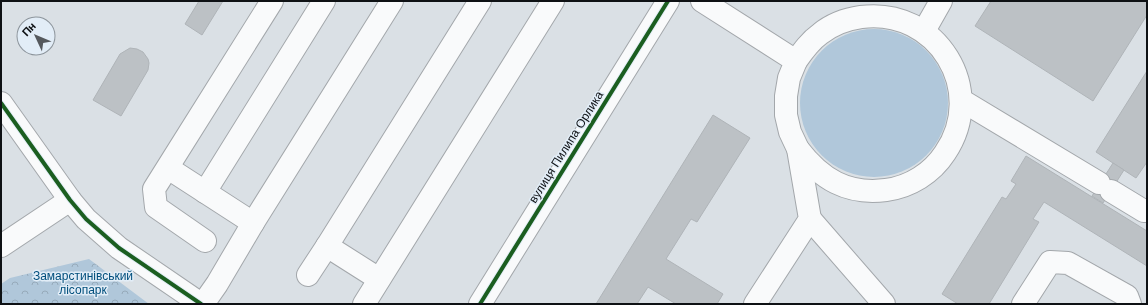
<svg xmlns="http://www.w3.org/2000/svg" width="1148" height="305" font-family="Helvetica,sans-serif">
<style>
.green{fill:#b0c7da}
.park{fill:url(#park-crowns)}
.building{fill:#bcc1c5;stroke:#afb4b8}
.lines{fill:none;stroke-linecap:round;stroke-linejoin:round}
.minor-casing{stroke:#a3a7ab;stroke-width:24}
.minor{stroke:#f9fafb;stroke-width:22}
.cycleway-casing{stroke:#e2edf7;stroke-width:6}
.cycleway{stroke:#1b5e20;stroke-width:4}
.labels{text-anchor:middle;stroke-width:3;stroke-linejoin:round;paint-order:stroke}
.street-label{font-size:12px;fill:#0e1114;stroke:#e2edf7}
.park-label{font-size:12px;fill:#004e7c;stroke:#e2edf7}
</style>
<defs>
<pattern id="park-crowns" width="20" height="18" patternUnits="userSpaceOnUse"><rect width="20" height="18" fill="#b0c7da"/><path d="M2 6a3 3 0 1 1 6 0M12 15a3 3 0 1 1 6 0" fill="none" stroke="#96aaba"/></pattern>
</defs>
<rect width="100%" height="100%" fill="#dae0e5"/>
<!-- green -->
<circle class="green" cx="874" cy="103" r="74"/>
<!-- park -->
<polygon class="park" points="89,259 149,304 1,304 1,284 10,278"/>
<!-- building -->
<g class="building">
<polygon points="199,1 223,1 202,35 185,24"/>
<polygon points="991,1 1147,1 1147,15 1093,101 975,26"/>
<polygon points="130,48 137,49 143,52 148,59 149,63 148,70 121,116 93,100 120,54"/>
<polygon points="1147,71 1147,162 1136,178 1096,152"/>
<polygon points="713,115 750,138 697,222 691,219 666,259 723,294 717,304 676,304 648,287 637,304 596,304"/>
<polygon points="1026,156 1147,231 1147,266 1044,202 1033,219 1039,222 989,304 958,304 942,294 1002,197 1006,199 1016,184 1011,181"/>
<polygon points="1113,163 1124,170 1103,203 1092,196"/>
</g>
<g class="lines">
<!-- minor casing -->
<g class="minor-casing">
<g id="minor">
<polyline points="702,1 796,61 789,78 786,96 786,115 790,132 798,149 810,219 755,304"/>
<polyline points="924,31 941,1"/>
<path d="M 796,61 C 803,51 810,41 820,34 C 831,25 847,19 861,17 C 937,7 988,90 945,153 C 932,173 910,187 886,190 C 847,195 821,179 798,149"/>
<polyline points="961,100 1099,183"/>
<polyline points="1,103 70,200 86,219 119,248 201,304"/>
<polyline points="168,168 253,223"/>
<polyline points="1111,191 1144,211 1147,210"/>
<polyline points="205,192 324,1"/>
<polyline points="810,219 884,304"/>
<polyline points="205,241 156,207 154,189 272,1"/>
<polyline points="1,246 70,200"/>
<polyline points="327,246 379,279"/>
<polyline points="308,275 327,246 480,1"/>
<polyline points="203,304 217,284 253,223 392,1"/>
<polyline points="364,304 553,1"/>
<polyline points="480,304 668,1"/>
<polyline points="1023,304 1050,262 1068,263 1127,296 1130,304"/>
</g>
</g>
<!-- minor -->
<use href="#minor" class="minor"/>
<!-- cycleway casing -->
<g class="cycleway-casing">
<g id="cycleway">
<polyline points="1,103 70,200 86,219 119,248 201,304"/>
<polyline points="480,304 668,1"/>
</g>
</g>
<!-- cycleway -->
<use href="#cycleway" class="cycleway"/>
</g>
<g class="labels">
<!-- street labels -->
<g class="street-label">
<text transform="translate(566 147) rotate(-58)" y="4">вулиця Пилипа Орлика</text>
</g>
<!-- park labels -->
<g class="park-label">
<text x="83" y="280">Замарстинівський<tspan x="83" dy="14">лісопарк</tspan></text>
</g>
</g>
<!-- border -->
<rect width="1148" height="305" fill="none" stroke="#0e1114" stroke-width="4"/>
<!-- north arrow -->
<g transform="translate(36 36) rotate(314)"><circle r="19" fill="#e2edf7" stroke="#8d959c"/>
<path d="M0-3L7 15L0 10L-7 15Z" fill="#55595d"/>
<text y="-6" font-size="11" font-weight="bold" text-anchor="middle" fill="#0e1114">Пн</text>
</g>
</svg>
